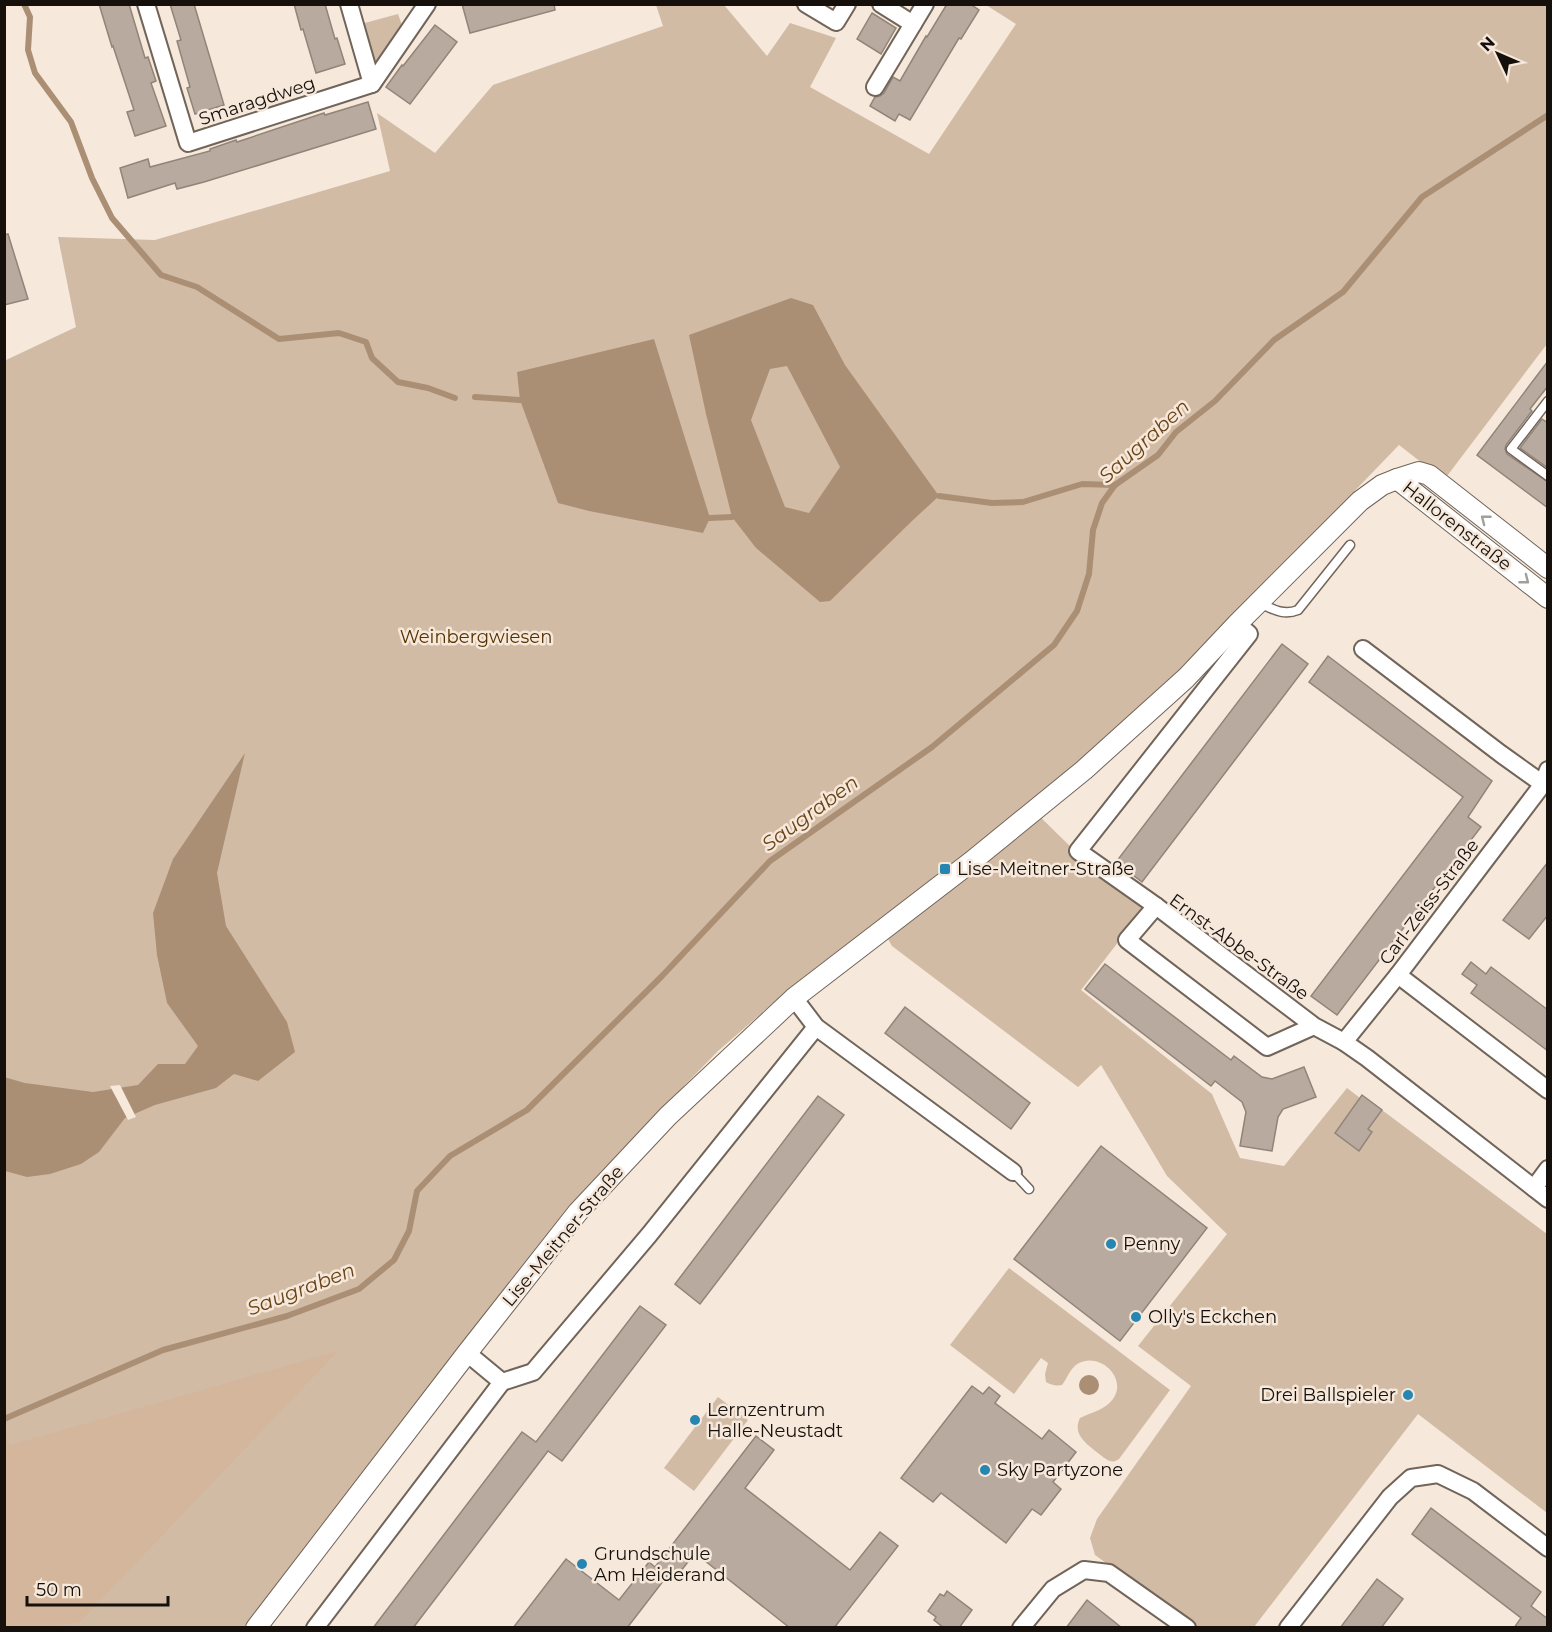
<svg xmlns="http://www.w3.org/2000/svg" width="1552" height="1632" font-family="Montserrat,sans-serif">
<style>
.green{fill:#d2bba5}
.forest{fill:#d3b69b}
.water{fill:#ab8f75;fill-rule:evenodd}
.pier{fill:#f6e8da}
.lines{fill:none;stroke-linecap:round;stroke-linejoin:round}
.stream{stroke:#ab8f75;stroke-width:6}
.building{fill:#b8aa9e;stroke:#918478;stroke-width:1.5}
.service-casing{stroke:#71655a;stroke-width:11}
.minor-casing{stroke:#71655a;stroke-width:20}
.tertiary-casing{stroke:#71655a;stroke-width:22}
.service{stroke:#fff;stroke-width:8}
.minor{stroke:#fff;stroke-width:16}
.tertiary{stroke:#fff;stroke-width:20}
.oneway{stroke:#a19f9e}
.poi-dot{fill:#2486b1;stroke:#f6e8da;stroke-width:2}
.labels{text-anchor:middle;stroke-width:5;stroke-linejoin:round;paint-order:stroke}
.street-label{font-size:18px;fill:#15100c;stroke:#f6e8da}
.park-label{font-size:18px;fill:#573100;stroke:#f6e8da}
.poi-label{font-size:18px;fill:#15100c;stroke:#f6e8da;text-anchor:start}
.water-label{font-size:20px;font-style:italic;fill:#6a4316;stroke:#f6e8da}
</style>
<rect width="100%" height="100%" fill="#f6e8da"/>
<!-- green -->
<g class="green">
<polygon points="656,5 724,5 767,56 790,23 836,38 810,87 929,154 1016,24 986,5 1547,5 1547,344 1444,480 1399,445 1196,655 1105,740 1024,809 802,978 718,1051 641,1130 563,1218 246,1627 5,1628 4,361 76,327 58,237 155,240 390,171 377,113 435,153 493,85 663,26"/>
<polygon points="398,14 403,28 378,61 375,62 372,59 361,24"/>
<polygon points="1033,810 1074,850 1147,905 1081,990 1212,1094 1240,1158 1284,1166 1347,1088 1360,1098 1335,1133 1358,1150 1372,1132 1368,1129 1382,1110 1547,1234 1547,1513 1418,1414 1254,1627 1194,1627 1095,1555 1090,1538 1097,1519 1191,1386 1138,1346 1227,1234 1167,1176 1101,1065 1078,1087 892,946 884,932"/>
<path d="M 1009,1268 L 1170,1390 L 1119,1459 C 1116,1461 1114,1462 1110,1461 C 1106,1460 1101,1455 1098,1453 C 1086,1444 1072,1434 1080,1418 C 1092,1412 1105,1410 1113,1399 C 1128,1378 1100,1352 1079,1363 C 1070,1368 1068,1377 1062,1385 C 1056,1386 1051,1385 1046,1382 L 1045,1374 L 1048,1363 L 1041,1358 L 1014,1394 L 950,1345 Z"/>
<polygon points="718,1397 748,1420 694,1491 664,1468"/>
</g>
<!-- forest -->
<polygon class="forest" points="338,1351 79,1623 37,1627 5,1627 5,1435 10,1445"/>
<!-- water -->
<g class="water">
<path d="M 791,298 L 813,305 L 845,365 L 939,496 L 912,521 L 830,601 L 820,602 L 756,548 L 732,517 L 706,414 L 689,335 ZM 787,366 L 840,467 L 809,513 L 785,507 L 751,420 L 770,369 Z"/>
<polygon points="654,339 710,518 703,533 589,511 558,503 520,400 517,372"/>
<polygon points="245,753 217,873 226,926 287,1022 295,1052 258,1081 234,1074 216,1088 155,1105 125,1118 99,1152 81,1164 50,1174 27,1177 5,1171 4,1077 25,1083 93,1092 138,1085 158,1064 185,1064 198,1046 167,1003 157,955 153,913 173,859"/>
<circle cx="1089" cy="1385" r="10"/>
</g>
<!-- pier -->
<polygon class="pier" points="120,1085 136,1117 128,1120 110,1086"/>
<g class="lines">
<!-- stream -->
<g class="stream">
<polyline points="24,4 30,17 28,50 35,73 71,122 92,178 112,218 161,275 197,287 279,339 339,333 366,342 372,358 398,382 428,388 455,398"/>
<polyline points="475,397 520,400"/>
<polyline points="939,496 992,503 1023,502 1082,484 1115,485"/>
<polyline points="710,518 732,517"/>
<polyline points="4,1419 163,1350 287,1316 359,1289 394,1260 409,1231 417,1191 450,1156 527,1110 662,976 770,861 932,747 1054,645 1077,611 1089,574 1093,530 1102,503 1115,485 1158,455 1176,432 1215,401 1274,340 1343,292 1422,197 1548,115"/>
</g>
</g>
<!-- building -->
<g class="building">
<polygon points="99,4 129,4 145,58 148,57 156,81 151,83 166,126 135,136 127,112 134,110 113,46 112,47"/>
<polygon points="170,4 194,4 224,105 195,114 187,88 190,87 177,41 181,40"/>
<polygon points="294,4 325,4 335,39 337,38 345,64 316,73 303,29 301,30"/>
<polygon points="462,4 554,4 555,10 470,33"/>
<polygon points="947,4 970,4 979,10 961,39 959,38 910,120 899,114 895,121 870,106 875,97 880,96 884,93 893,77 900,81 926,36 927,37"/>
<polygon points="872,13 896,28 881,54 857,39"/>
<polygon points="435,25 457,42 410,104 386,87 402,65 403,66"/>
<polygon points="368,102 376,129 204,182 177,189 175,183 128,198 120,168 148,159 150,167 210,151 210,149 236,140 237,142 324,113 325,115"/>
<polygon points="8,234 28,299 4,305 4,235"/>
<polygon points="1548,361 1548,386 1530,409 1532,411 1506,445 1505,449 1507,454 1548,482 1548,508 1477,455"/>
<polygon points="1542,419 1548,423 1548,468 1520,448"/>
<polygon points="1282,644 1308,664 1142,882 1116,862"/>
<polygon points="1328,656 1492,781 1468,817 1481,827 1337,1015 1311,996 1463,797 1309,682"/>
<polygon points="1548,862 1548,915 1529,939 1503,920"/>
<polygon points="1471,962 1486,974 1491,967 1548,1010 1548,1051 1471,993 1477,985 1462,974"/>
<polygon points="1105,964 1231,1060 1234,1056 1262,1077 1272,1079 1304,1067 1316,1097 1283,1109 1278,1117 1272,1151 1240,1146 1246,1112 1242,1102 1215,1081 1211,1086 1085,989"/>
<polygon points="905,1007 1030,1103 1011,1129 885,1033"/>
<polygon points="1362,1095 1382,1110 1368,1129 1372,1132 1359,1151 1335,1133"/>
<polygon points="818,1096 844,1115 700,1304 675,1284"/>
<polygon points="1101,1146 1207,1228 1120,1341 1014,1259"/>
<polygon points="640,1306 666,1325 562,1461 548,1451 413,1628 373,1628 522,1432 536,1442"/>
<polygon points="972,1386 983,1394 989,1387 1000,1396 995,1403 1042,1439 1049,1430 1076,1452 1053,1482 1061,1489 1041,1515 1032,1509 1006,1543 941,1493 933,1502 901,1478"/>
<polygon points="756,1436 774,1450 745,1488 850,1570 880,1532 898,1546 834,1628 790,1628 695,1553 673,1581 667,1576 627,1628 513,1628 566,1559 619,1600 649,1562 655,1567"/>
<polygon points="1431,1508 1541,1592 1531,1606 1548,1619 1548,1628 1514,1628 1521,1618 1412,1534"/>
<polygon points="1377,1579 1403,1599 1381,1628 1340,1628"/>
<polygon points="947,1591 972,1610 959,1628 944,1628 934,1620 936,1617 928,1611 940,1594 944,1596"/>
<polygon points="1087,1600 1122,1628 1066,1628"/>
</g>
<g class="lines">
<!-- service casing -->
<g class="service-casing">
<g id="service">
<polyline points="1548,401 1511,449 1548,476"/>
<path d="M 1259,603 C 1273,609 1283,616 1298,610 L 1350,545"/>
<polyline points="1013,1172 1029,1189"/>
</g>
</g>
<!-- minor casing -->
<g class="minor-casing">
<g id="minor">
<polyline points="146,4 188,143 372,84 427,4"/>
<polyline points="349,4 372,84"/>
<polyline points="806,4 836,22 847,4"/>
<polyline points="881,4 913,24"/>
<polyline points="875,87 925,4"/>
<polyline points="1363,649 1501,754 1543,784"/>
<polyline points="1156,906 1078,851 1249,634 1237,624"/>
<polyline points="1398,975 1548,1090"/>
<polyline points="794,998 816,1027 1013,1172"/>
<polyline points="1314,1026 1267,1047 1127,940 1156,906 1314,1026 1344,1042 1367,1058 1548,1199"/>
<polyline points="1344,1042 1398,975 1543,784 1548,770"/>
<polyline points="1534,1188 1548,1169"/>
<polyline points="467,1353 502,1382"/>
<polyline points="315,1628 502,1382 533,1372 649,1235 816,1027"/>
<polyline points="1021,1628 1053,1589 1084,1570 1109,1573 1187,1628"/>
<polyline points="1288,1628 1390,1497 1411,1478 1438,1474 1473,1491 1548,1548"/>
</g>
</g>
<!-- tertiary casing -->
<g class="tertiary-casing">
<g id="tertiary">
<polyline points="1397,479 1548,598"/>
<polyline points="256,1628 467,1353 578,1212 668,1116 794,998 971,862 1084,770 1186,678 1237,624 1360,501 1382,485 1397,479 1419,472 1429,475 1548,568"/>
</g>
</g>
<!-- service -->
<use href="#service" class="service"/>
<!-- minor -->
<use href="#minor" class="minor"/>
<!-- tertiary -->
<use href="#tertiary" class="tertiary"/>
</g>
<!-- one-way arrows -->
<defs><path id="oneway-chevron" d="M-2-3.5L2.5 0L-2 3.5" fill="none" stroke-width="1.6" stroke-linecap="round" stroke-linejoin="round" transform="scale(1.5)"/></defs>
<g class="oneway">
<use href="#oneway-chevron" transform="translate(1485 519) rotate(-142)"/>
<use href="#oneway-chevron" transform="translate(1525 580) rotate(38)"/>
</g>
<!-- markers -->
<g class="poi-dot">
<rect x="939" y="863" width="12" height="12" rx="3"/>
<circle cx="1111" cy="1244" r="6"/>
<circle cx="1136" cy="1317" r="6"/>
<circle cx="1408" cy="1395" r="6"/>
<circle cx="695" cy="1420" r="6"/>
<circle cx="985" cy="1470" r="6"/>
<circle cx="582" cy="1564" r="6"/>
</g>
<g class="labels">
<!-- street labels -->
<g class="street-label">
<text transform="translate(257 101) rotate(-18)" y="6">Smaragdweg</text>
<text transform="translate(1457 526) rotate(38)" y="6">Hallorenstraße</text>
<text transform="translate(1429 902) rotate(-53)" y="6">Carl-Zeiss-Straße</text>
<text transform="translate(1239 947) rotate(36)" y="6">Ernst-Abbe-Straße</text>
<text transform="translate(563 1236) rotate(-50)" y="6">Lise-Meitner-Straße</text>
</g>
<!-- park labels -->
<g class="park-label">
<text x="476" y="643">Weinbergwiesen</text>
</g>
<!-- poi labels -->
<g class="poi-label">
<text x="957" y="875">Lise-Meitner-Straße</text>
<text x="1123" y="1250">Penny</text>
<text x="1148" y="1323">Olly's Eckchen</text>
<text x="1396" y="1401" text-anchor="end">Drei Ballspieler</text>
<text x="707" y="1416">Lernzentrum<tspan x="707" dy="21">Halle-Neustadt</tspan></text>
<text x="997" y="1476">Sky Partyzone</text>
<text x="594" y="1560">Grundschule<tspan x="594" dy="21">Am Heiderand</tspan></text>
</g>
<!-- water labels -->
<g class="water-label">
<text transform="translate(1144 441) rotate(-42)" y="7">Saugraben</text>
<text transform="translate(810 813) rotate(-36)" y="7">Saugraben</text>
<text transform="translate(301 1289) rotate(-21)" y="7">Saugraben</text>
</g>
</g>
<!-- border -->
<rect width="1552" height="1632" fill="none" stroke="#15100c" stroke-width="12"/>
<!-- north arrow -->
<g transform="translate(1498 54) rotate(314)" stroke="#f6e8da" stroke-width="4.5" paint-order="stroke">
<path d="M0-4.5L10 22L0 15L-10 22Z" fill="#15100c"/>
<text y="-9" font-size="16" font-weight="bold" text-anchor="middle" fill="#15100c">N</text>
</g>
<!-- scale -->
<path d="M27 1596v9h141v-9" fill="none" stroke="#15100c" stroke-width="3"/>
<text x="36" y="1596" font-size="18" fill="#15100c" stroke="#f6e8da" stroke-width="4.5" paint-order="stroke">50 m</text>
</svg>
